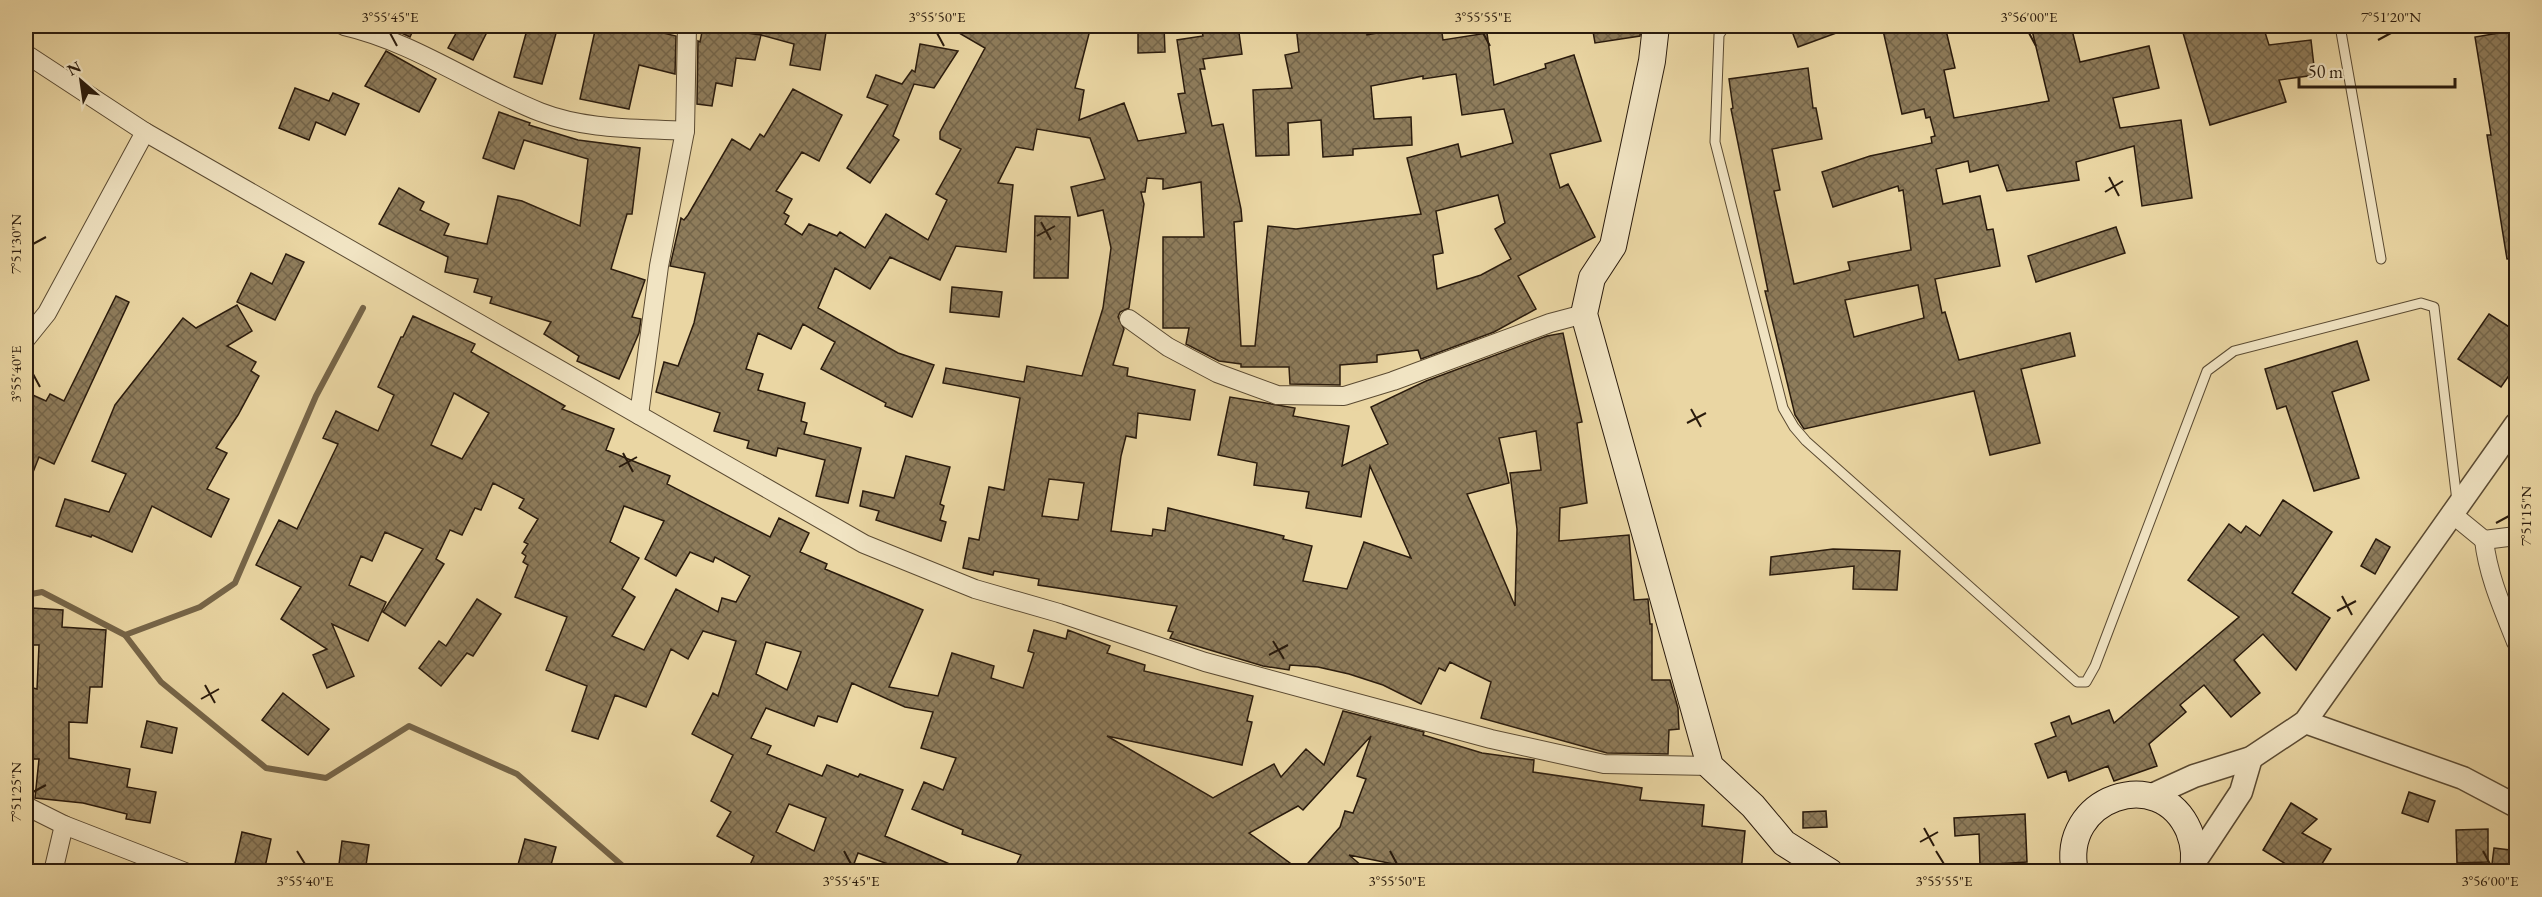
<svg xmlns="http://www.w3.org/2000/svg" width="2542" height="897" font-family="'EB Garamond',serif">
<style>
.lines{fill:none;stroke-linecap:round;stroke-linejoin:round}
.stream{stroke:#766548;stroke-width:6}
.building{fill:url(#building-cross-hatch);stroke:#2a1b0d;stroke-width:1.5;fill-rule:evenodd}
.service-casing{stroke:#5a4a32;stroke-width:11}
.minor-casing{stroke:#5a4a32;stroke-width:20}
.tertiary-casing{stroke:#5a4a32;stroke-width:25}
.secondary-casing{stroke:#2a1b0d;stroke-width:28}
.service{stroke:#f1e4c3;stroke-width:9}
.minor{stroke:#f1e4c3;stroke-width:18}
.tertiary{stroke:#f1e4c3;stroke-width:22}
.secondary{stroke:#f1e4c3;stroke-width:26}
.ticks{fill:none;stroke:#2a1b0d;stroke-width:2}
.neatline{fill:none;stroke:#2a1b0d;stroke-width:2}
.ticks-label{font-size:15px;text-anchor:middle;fill:#2a1b0d}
</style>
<defs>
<pattern id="building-cross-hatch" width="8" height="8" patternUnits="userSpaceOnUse" patternTransform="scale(1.5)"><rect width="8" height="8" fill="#8e7c5b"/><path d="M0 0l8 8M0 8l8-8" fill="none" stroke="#74654a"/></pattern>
</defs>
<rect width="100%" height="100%" fill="#ead6a3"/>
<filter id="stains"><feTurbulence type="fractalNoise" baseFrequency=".00333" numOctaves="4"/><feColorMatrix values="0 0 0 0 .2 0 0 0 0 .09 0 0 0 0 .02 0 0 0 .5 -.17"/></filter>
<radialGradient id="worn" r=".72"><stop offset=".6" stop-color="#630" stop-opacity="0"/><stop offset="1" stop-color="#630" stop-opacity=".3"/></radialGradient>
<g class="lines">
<!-- stream -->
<g class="stream">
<polyline points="26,595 42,592 125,635 161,682 266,768 326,778 409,726 517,774 624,867 673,872"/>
<polyline points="125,635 200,607 235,583 316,396 363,308"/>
</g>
</g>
<!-- building -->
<g class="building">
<polygon points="400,26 415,26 410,37 397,31"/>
<polygon points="460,26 490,26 473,60 448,48"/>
<polygon points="528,26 558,26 542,84 514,77"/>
<polygon points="596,26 647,26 646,29 676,36 675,74 639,65 629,109 580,99"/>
<polygon points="746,26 827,26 820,70 790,65 794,44 746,31"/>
<path d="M 947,26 L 1091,26 L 1075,88 L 1084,90 L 1079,120 L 1124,103 L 1138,141 L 1186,133 L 1178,94 L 1185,93 L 1177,40 L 1203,36 L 1201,26 L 1238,26 L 1242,54 L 1203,59 L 1205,69 L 1200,69 L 1212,126 L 1223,124 L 1241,209 L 1242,221 L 1234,222 L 1241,346 L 1255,346 L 1268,226 L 1296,229 L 1421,214 L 1407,158 L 1458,144 L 1461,157 L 1513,143 L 1504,109 L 1462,115 L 1456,74 L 1423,79 L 1423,76 L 1371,86 L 1374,119 L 1411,117 L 1412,145 L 1353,149 L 1353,155 L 1323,157 L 1321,120 L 1288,123 L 1289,155 L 1256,156 L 1253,90 L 1292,88 L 1285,55 L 1299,52 L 1296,26 L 1365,26 L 1367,35 L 1416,26 L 1441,26 L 1443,40 L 1487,33 L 1494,85 L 1546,68 L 1545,64 L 1574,55 L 1601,141 L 1550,154 L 1560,188 L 1568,184 L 1595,237 L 1518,276 L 1536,309 L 1494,332 L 1421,359 L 1418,350 L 1377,355 L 1377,362 L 1340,365 L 1340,385 L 1290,384 L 1289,367 L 1241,367 L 1241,364 L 1219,361 L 1186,344 L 1189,328 L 1163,328 L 1163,237 L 1204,237 L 1201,182 L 1163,189 L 1163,179 L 1147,178 L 1145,192 L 1141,192 L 1144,204 L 1129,308 L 1120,312 L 1118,317 L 1124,329 L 1113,365 L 1128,368 L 1127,376 L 1195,390 L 1190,420 L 1138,413 L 1136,438 L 1126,436 L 1121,456 L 1111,531 L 1152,536 L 1153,529 L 1165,531 L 1168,508 L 1284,536 L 1283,539 L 1312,546 L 1303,581 L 1347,589 L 1364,542 L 1411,558 L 1370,466 L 1361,517 L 1306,508 L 1309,492 L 1254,485 L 1257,463 L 1218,455 L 1230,397 L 1295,408 L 1293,416 L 1349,426 L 1342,466 L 1388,444 L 1371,407 L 1426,381 L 1547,336 L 1563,333 L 1582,422 L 1577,423 L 1587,503 L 1560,508 L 1559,541 L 1629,535 L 1634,600 L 1648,599 L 1650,624 L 1652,624 L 1652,680 L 1670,680 L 1678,708 L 1679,729 L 1669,730 L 1668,754 L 1607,753 L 1481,718 L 1491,682 L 1450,662 L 1445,671 L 1439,668 L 1421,704 L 1383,685 L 1349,674 L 1318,667 L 1290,665 L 1289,670 L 1263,666 L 1170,638 L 1173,632 L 1168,631 L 1177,606 L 1038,585 L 1039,579 L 994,571 L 993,575 L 963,568 L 969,538 L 979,540 L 989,487 L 1004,490 L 1020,398 L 943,383 L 946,368 L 1024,382 L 1027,366 L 1082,376 L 1103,308 L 1111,248 L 1103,210 L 1078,216 L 1071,187 L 1105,179 L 1090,138 L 1037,129 L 1033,150 L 1016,147 L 998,183 L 1013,185 L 1006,252 L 956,246 L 940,280 L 890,257 L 870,289 L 835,268 L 818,308 L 898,353 L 934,365 L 912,417 L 885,406 L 886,403 L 821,369 L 835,342 L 803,324 L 791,349 L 758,333 L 746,369 L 763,374 L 758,390 L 805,403 L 801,421 L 807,423 L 804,434 L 861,448 L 848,503 L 816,496 L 825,460 L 778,448 L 776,456 L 747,448 L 749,441 L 714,431 L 720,413 L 656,392 L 664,362 L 678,366 L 694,323 L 705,273 L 670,266 L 681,218 L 684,220 L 688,215 L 732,139 L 750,150 L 760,134 L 764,137 L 793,89 L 842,115 L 819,161 L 802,152 L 776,191 L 792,199 L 784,213 L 789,216 L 785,224 L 802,235 L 809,224 L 837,236 L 840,232 L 865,248 L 886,214 L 928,240 L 947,200 L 936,194 L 961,149 L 940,139 L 940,132 L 985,48 ZM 1498,195 L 1505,223 L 1495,229 L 1511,259 L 1481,275 L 1437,289 L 1433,255 L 1443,253 L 1436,211 ZM 1536,431 L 1541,470 L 1510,473 L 1517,529 L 1515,606 L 1467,494 L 1509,483 L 1499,438 ZM 1049,479 L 1084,483 L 1078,520 L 1042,516 Z"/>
<polygon points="1138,26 1164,26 1165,52 1138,53"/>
<polygon points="1592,26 1641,26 1640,36 1595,43"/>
<polygon points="1790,26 1850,26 1850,28 1798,47"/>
<path d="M 1882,26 L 1945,26 L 1955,68 L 1944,70 L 1954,118 L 2049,101 L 2031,26 L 2071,26 L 2080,62 L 2149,46 L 2159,88 L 2113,98 L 2120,128 L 2181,120 L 2192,198 L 2142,206 L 2134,146 L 2076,162 L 2079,180 L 2007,191 L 1998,165 L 1970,172 L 1968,161 L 1936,169 L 1943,204 L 1980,196 L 1987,230 L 1993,229 L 2000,266 L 1935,279 L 1942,313 L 1945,312 L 1959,360 L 2070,333 L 2075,356 L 2021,369 L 2040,443 L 1990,455 L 1974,391 L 1804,429 L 1795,415 L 1765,291 L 1768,291 L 1731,109 L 1733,108 L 1729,79 L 1808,68 L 1813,108 L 1816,108 L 1822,139 L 1772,149 L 1780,190 L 1774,191 L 1794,284 L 1850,270 L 1848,262 L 1911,250 L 1903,190 L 1899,191 L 1898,186 L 1833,207 L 1822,172 L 1870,156 L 1932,143 L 1931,137 L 1935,136 L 1930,117 L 1926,118 L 1924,109 L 1902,114 ZM 1918,285 L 1924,318 L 1854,337 L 1845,300 Z"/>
<polygon points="2181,26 2263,26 2269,45 2311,40 2315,75 2279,80 2286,102 2210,125"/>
<polygon points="703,27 761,35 755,60 736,58 732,86 716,83 712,106 697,104 698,41 700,42"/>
<polygon points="2517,30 2517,110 2511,111 2517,150 2517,258 2507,259 2487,135 2491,135 2475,37"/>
<polygon points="920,44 958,51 934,88 914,84 893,136 899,140 870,183 847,168 888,105 867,97 876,75 902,84 912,70 915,72"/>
<polygon points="386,51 436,79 419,112 365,86"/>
<polygon points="295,88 329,101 333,93 359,104 345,135 316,122 309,140 279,128"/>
<polygon points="499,112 530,123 529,125 578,140 640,148 632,214 627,214 611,269 645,280 632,317 641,319 639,333 619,379 577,361 579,356 544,334 551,322 490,303 492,297 474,292 478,279 445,272 448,257 379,224 399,188 424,202 420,210 449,224 444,235 487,244 498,196 522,201 580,226 588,159 524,140 514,169 483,158"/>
<polygon points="1035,216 1070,217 1068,278 1034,278"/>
<polygon points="2116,227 2125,253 2036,282 2028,256"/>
<polygon points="286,254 304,262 275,320 237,302 251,273 272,284"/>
<polygon points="952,287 1002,292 999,317 950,312"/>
<polygon points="116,296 129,302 54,464 39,457 26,490 26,392 46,401 50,394 64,401"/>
<polygon points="237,305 252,331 227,346 256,362 251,371 259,376 238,415 216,448 227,453 207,489 229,499 211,537 152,506 132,552 92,535 91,537 56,526 65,499 109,512 126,474 92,461 115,405 183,318 196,328"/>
<polygon points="2489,314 2517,332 2517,364 2501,387 2458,359"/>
<path d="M 413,316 L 475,344 L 471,352 L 565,406 L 562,409 L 614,429 L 606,450 L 670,476 L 667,484 L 770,537 L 779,518 L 809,533 L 800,552 L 827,564 L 825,569 L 923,610 L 889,687 L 938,696 L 952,653 L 994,666 L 991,678 L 1023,688 L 1034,653 L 1028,651 L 1034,630 L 1066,639 L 1068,630 L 1110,646 L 1107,653 L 1145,665 L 1144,671 L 1253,696 L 1247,721 L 1252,722 L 1242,765 L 1107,736 L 1213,798 L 1274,764 L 1281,777 L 1306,749 L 1324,765 L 1343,711 L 1424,732 L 1423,735 L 1482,753 L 1534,760 L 1533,772 L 1642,788 L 1640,800 L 1704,805 L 1702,826 L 1745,831 L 1741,872 L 1651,869 L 1651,872 L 1433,872 L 1349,855 L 1369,872 L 1013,872 L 1021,855 L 962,834 L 963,830 L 912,809 L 924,782 L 943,790 L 956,758 L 921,748 L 933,712 L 905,707 L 852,683 L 837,722 L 818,716 L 814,726 L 766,708 L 751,738 L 771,746 L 767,754 L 822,776 L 827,765 L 858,777 L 860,774 L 903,790 L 885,836 L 968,872 L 894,872 L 896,867 L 858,853 L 851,872 L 763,872 L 750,865 L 754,856 L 717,836 L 731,812 L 711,801 L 733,755 L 692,734 L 713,693 L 718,696 L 736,641 L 703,631 L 688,659 L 671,649 L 646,707 L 615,695 L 598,739 L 572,731 L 587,686 L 546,670 L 567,617 L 515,597 L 528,565 L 523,562 L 526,556 L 522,553 L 528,544 L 524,542 L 538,519 L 519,508 L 524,499 L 493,483 L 481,510 L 475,508 L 462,535 L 450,530 L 436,559 L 444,564 L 405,626 L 383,612 L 423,549 L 385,532 L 372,561 L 361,556 L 349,585 L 386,602 L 368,641 L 332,624 L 354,676 L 327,688 L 313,655 L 327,649 L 281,619 L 301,587 L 256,565 L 279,520 L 297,529 L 338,444 L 323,438 L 336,411 L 378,431 L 394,395 L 378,387 L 401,337 L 403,337 ZM 454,393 L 489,413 L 462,459 L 431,445 ZM 624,506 L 664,521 L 645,559 L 676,576 L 690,552 L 713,562 L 715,557 L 750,576 L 736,602 L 722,598 L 718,612 L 676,589 L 644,650 L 612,636 L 635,597 L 622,589 L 639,558 L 610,542 ZM 766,642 L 801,652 L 787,690 L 756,674 ZM 1371,736 L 1357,776 L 1366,779 L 1353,813 L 1345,811 L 1340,827 L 1301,871 L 1249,833 L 1298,806 L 1303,810 ZM 789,804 L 826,818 L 814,851 L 776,832 Z"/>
<polygon points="2357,341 2369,380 2332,392 2359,478 2314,491 2286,406 2277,409 2265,369"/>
<polygon points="906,456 950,467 940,504 944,506 940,520 946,522 941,541 876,520 879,511 860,506 863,491 894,498"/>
<polygon points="2283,500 2332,532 2292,593 2330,618 2296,670 2263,634 2234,660 2260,693 2231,717 2204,685 2180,705 2186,712 2149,744 2157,766 2114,781 2108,766 2069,781 2066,771 2048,778 2035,744 2056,736 2051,723 2069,716 2072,724 2109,710 2114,723 2239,617 2188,580 2229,524 2241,533 2246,526 2260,536"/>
<polygon points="2376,539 2390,547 2375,574 2361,566"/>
<polygon points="1833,549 1900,551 1897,590 1853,589 1854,566 1770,575 1771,557"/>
<polygon points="477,599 501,614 473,656 467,653 441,686 419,668 439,641 446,646"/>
<polygon points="32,608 63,610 62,627 106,630 102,687 90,687 87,723 69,722 69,758 130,769 127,787 156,792 150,823 126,819 127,814 83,803 35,798 39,759 26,759 26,727 30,727 33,688 37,689 39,645 30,645"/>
<polygon points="283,693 329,729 308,755 262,720"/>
<polygon points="147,721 177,728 172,753 141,747"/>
<polygon points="2409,792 2435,801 2428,822 2402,813"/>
<polygon points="2291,803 2317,819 2302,833 2331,849 2317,872 2299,872 2263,850"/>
<polygon points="1826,811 1827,827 1803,828 1803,812"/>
<polygon points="2025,814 2027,862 1980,865 1979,834 1955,836 1954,818"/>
<polygon points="2488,829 2488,862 2457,863 2456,830"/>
<polygon points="242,832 271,839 264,872 234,868"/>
<polygon points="525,839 556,847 549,872 516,872"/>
<polygon points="342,841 369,845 365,872 338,872"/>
<polygon points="2494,848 2510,850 2510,856 2517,857 2517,872 2491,872"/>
</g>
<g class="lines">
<!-- service casing -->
<g class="service-casing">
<g id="service">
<polyline points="1725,26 1719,35 1715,142 1783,408 1794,427 1806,441 2077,682 2086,682 2095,666 2207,371 2234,351 2421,303 2434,307 2457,501"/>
<polyline points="2340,26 2381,259"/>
</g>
</g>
<!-- minor casing -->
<g class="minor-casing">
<g id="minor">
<path d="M 344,26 C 414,42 474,86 540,112 C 586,130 637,128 685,131"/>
<polyline points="26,54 145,132 864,544 975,589 1059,613 1205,662 1491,739 1604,764 1710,766"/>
<polyline points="1129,319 1168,347 1217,373 1277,395 1344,396 1393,381 1550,323 1584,314"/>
<polyline points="26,339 47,313 145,132"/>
<polyline points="639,415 659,266 685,131 687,26"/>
<polyline points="2451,513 2484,540 2516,536"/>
<path d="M 2484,540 C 2488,576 2503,609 2516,642"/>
<polyline points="26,806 64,825 185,872"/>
<polyline points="53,872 64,825"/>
</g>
</g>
<!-- tertiary casing -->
<g class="tertiary-casing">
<g id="tertiary">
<polyline points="2305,722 2463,778 2516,806"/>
<polyline points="2150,796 2194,776 2251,758 2305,722 2516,424"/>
<polyline points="2194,863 2241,792 2251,758"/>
</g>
</g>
<!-- secondary casing -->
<g class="secondary-casing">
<g id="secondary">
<polyline points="1656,26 1652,61 1613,246 1592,278 1584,314 1710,766 1753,806 1784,843 1830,872"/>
<path d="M 2075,872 C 2059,798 2160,763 2189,831 C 2194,844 2196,858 2192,872"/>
</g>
</g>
<!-- service -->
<use href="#service" class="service"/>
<!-- minor -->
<use href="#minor" class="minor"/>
<!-- tertiary -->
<use href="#tertiary" class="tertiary"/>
<!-- secondary -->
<use href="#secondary" class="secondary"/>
</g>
<!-- ticks -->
<path class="ticks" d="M 390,33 L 397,46M 937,33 L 944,46M 1483,33 L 1490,46M 2029,33 L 2036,46M 2378,40 L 2391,33M 2109,177 L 2119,196M 2105,192 L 2123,181M 1041,222 L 1051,240M 1037,236 L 1055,226M 33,244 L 46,237M 33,374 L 40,387M 1691,409 L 1701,427M 1687,423 L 1706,413M 623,453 L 633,472M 619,467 L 637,457M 2496,523 L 2509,516M 2342,596 L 2352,615M 2337,611 L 2356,601M 1273,641 L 1284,659M 1269,655 L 1288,645M 205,685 L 215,703M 201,699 L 219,689M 33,792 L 46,785M 1924,828 L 1934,846M 1920,842 L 1938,832M 297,851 L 305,864M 844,851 L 851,864M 1390,851 L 1397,864M 1936,851 L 1944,864M 2483,851 L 2490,864"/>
<!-- margin -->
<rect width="2542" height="897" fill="none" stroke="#ead6a3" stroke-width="66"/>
<!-- north arrow -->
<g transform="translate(81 81) rotate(331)" stroke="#f1e4c3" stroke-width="4.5" paint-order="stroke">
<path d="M0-4.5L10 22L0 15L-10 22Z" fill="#2a1b0d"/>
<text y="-9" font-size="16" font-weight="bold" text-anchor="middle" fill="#2a1b0d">N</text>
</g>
<!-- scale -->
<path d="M2299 78v9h156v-9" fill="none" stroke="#2a1b0d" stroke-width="3"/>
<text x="2308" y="78" font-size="18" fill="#2a1b0d" stroke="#f1e4c3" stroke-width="4.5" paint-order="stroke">50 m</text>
<rect x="33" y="33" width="2476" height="831" class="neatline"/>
<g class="ticks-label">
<text x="390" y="22">3°55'45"E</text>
<text x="937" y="22">3°55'50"E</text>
<text x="1483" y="22">3°55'55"E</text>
<text x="2029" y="22">3°56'00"E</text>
<text x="2391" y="22">7°51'20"N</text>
<text transform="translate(16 244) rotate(-90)" y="5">7°51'30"N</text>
<text transform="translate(16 374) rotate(-90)" y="5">3°55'40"E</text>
<text transform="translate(2526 516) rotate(-90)" y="5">7°51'15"N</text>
<text transform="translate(16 792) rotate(-90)" y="5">7°51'25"N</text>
<text x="305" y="886">3°55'40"E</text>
<text x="851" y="886">3°55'45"E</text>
<text x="1397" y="886">3°55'50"E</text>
<text x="1944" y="886">3°55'55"E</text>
<text x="2490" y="886">3°56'00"E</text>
</g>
<rect width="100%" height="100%" filter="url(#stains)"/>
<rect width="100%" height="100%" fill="url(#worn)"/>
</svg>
